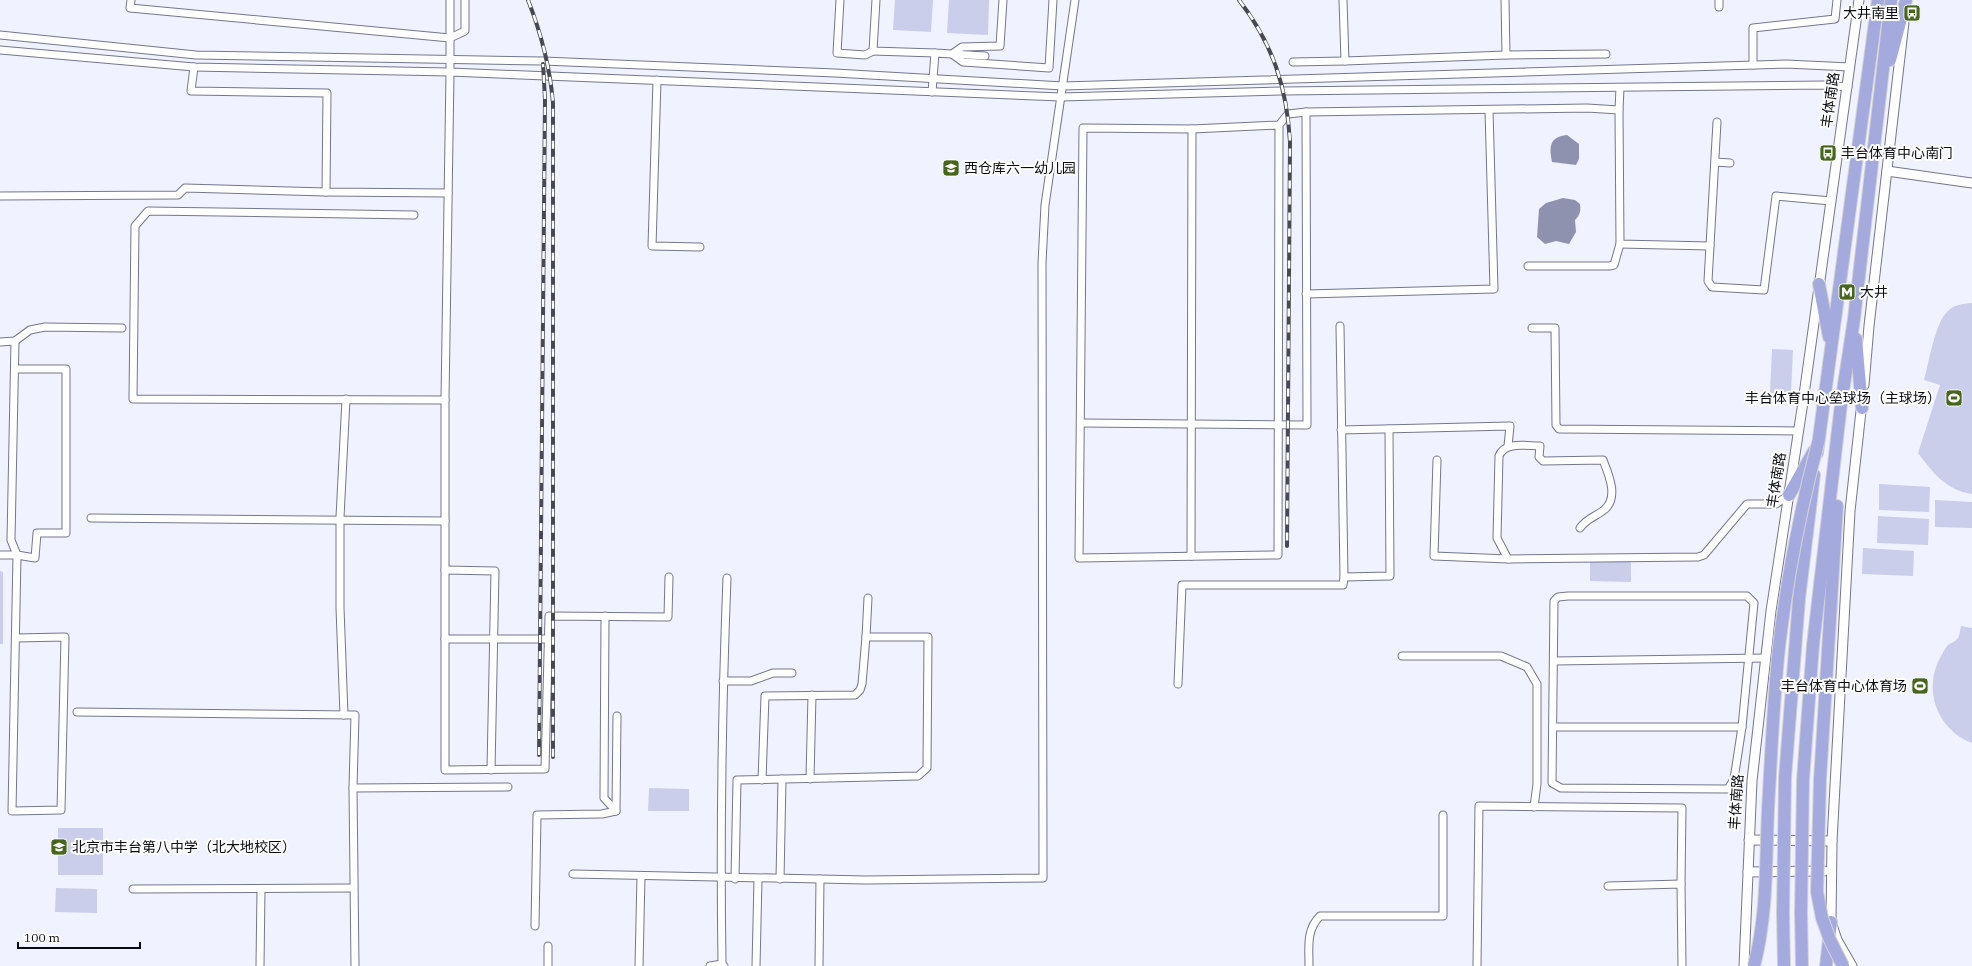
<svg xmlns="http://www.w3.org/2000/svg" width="1972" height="966" font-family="'IBM Plex Serif','Noto Sans SC',serif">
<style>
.green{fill:#caceea}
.water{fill:#8e92af}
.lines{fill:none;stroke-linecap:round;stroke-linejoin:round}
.minor-casing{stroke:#747789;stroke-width:9}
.tertiary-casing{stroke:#747789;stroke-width:11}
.trunk-casing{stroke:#d3d3d4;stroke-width:14}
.minor{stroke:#fff;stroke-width:7}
.tertiary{stroke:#fff;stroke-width:9}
.trunk{stroke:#a4aade;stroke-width:12}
.rail-casing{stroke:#484952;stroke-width:4}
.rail{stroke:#fff;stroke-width:2.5;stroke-dasharray:8;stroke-linecap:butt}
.trunk-bridge-casing{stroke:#d3d3d4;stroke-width:14;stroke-linecap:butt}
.trunk-bridge{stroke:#a4aade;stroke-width:12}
.labels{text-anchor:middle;stroke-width:4;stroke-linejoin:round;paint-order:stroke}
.poi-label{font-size:14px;fill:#0a0b12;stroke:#fff;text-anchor:start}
.street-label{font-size:14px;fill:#0a0b12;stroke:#fff}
</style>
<rect width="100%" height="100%" fill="#f0f2ff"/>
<!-- green -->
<g class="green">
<polygon points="895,0 933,0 931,32 893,30"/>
<polygon points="949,0 989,0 988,35 947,33"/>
<path d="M 1972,303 L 1972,494 C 1946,490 1933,473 1918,453 L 1940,385 L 1924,380 C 1929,363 1935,321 1949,310 C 1956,304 1963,304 1972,303 Z"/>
<polygon points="1772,349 1793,350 1791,393 1770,393"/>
<polygon points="1879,484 1930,487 1929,512 1879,510"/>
<polygon points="1935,500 1972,502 1972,528 1935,527"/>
<polygon points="1878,516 1929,519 1928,545 1877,543"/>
<polygon points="1863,548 1914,551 1913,576 1862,574"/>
<polygon points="1590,559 1631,560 1631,582 1590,581"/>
<polygon points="0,571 3,572 3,644 0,644"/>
<path d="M 1961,626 L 1972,628 L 1972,743 C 1937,730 1922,689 1941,656 C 1943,653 1945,648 1948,645 C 1951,643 1956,641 1958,638 C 1960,635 1960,629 1961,626 Z"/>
<polygon points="649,788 689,789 689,811 648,811"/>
<rect x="58" y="828" width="45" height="47"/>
<polygon points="56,888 97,889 97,913 55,912"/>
</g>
<!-- water -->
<g class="water">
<path d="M 1567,135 L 1579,144 L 1579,159 L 1576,165 L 1552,162 C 1549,147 1549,137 1567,135 Z"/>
<path d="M 1563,198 L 1575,200 L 1580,204 C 1581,211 1580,215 1575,220 L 1576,232 L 1569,244 L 1556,241 L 1545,244 L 1537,237 L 1539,209 L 1546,203 Z"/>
</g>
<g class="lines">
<!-- minor casing -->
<g class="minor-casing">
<g id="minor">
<polyline points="131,0 130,8 450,38 465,31 465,0"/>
<polyline points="450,0 450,72 445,400 445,770 545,769 549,616 668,617 669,577"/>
<polyline points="840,0 837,53 865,55 873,51"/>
<polyline points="876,0 873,51 935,53"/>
<polyline points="1003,0 1000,46 962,47 952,54 963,62 1049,68 1053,0"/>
<polyline points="1343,0 1345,61 1506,55"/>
<polyline points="1505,0 1506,55 1606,54"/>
<polyline points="1719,0 1719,7"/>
<polyline points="0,35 196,55 543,61 835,73 1063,86 1786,64 1850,67"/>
<polyline points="0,50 194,67 450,72 1061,97 1283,91 1824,85 1848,87"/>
<polyline points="1293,62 1345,61"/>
<polyline points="1753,65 1753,28 1835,19 1837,0"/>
<polyline points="194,67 191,91 327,93 326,192 448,193"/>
<polyline points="657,80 652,246 700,247"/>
<polyline points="932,92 935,53 985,56"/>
<polyline points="1619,110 1620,244 1710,246"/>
<polyline points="1717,122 1708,281 1712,287 1764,290 1776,196 1831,201"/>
<polyline points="1279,125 1278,555 1079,558 1083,128 1192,129 1279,125 1288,114 1306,112 1587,108 1619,110 1620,88"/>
<polyline points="1715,162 1730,163"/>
<polyline points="0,196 178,195 185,188 326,192"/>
<polyline points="414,215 148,211 135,226 133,399 445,400"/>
<polyline points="1528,266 1609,266 1614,265 1620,244"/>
<polyline points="1306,294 1494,289 1489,110"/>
<polyline points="1340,326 1344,577 1390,576 1389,429"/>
<polyline points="1532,328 1555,328 1556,425 1559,429 1799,431"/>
<polyline points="0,342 15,341 30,330 45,327 122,328"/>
<polyline points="15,369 66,369 66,533 37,533 35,558 17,555 12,811 61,810 65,637 16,638"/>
<polyline points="1081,423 1307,425 1306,112"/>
<polyline points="1341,430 1510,426 1508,446"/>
<polyline points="1437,460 1434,556 1508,559"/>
<polyline points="91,518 445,521"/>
<path d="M 1580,528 C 1587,518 1595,517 1604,510 C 1619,498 1609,475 1603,460 L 1543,461 L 1539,457 L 1540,446 C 1526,446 1505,441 1499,456 L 1497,538 L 1508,559 L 1698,557 L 1704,555 L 1747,504 L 1776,504 L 1789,495"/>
<polyline points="0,555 17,555 11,540 15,341"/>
<polyline points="1191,556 1192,129"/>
<polyline points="445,570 495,571 491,770"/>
<polygon points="1568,596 1747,596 1754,603 1742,727 1734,779 1728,789 1561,788 1552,783 1554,601 1558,597"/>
<polyline points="445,639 549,639"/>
<polyline points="1402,656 1501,656 1527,667 1537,684 1537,784 1534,807"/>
<polyline points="1554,661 1766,658"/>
<polyline points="723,681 751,681 773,673 792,673"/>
<polyline points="1178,684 1182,585 1343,585 1344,577"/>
<polyline points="77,712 355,715 353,788 508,787"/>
<polyline points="344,715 340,608 340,517 346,399"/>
<polyline points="1553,727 1742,727"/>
<polyline points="810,779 812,695"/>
<polyline points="762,780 765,696 855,695 860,690 862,684 866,637"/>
<polyline points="353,788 355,966"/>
<polyline points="616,811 617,716"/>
<polyline points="573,874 866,880 1043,878 1042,263 1045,205 1075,0"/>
<polyline points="735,879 737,780 918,776 927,768 928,637 866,637 868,598"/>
<polyline points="780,879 782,779"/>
<polyline points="1608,886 1681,884 1682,966"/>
<polyline points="133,889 353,888"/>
<polyline points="535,926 537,815 602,814 616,811 604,798 605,616"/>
<polyline points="548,946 548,966"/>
<polyline points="260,966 261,889"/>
<polyline points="639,966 641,876"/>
<polyline points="710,966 722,964"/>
<path d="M 724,966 L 722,964 C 720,835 722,707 727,578"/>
<polyline points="756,966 758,879"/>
<polyline points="819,966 820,879"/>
<path d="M 1309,966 C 1309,947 1306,930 1320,916 L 1443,916 L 1443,815"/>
<polyline points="1477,966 1479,806 1682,808 1681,884"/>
</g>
</g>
<!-- tertiary casing -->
<g class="tertiary-casing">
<g id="tertiary">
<polyline points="1887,171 1972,183"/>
<polyline points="1864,385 1869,326 1904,22"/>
<polyline points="1749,840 1832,841"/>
<polyline points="1748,872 1824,871"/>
<polyline points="1744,966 1752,781 1771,611 1803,402 1859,0"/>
<polyline points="1852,966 1837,940 1831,922 1832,841 1850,511 1862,402"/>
</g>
</g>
<!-- trunk casing -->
<g class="trunk-casing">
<g id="trunk">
<polyline points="1890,60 1906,0"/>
<polyline points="1819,284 1829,337"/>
<polyline points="1856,339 1862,408"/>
<polyline points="1817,453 1878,0"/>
<polyline points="1789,495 1814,451"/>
<polyline points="1785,778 1799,599 1814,475"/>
<polyline points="1803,780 1813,645 1841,404 1854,319 1891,0"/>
<polyline points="1820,780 1837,506"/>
<polyline points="1801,912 1802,966"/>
<polyline points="1783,913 1784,966"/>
<polyline points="1826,966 1831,922"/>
</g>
</g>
<!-- minor -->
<use href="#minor" class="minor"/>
<!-- tertiary -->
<use href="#tertiary" class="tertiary"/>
<!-- trunk -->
<use href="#trunk" class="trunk"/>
<!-- rail casing -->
<g class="rail-casing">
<g id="rail">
<path d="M 528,0 C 541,33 550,67 553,103 L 553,757"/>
<path d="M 1239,0 C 1273,44 1287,88 1290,142 L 1287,546"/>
<polyline points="539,755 545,99 543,64"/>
</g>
</g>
<!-- rail -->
<use href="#rail" class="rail"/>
<!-- trunk-bridge casing -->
<g class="trunk-bridge-casing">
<g id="trunk-bridge">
<polyline points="1820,780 1817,892 1822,918 1830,940 1843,966"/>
<polyline points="1801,912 1803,780"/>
<polyline points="1783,913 1785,778"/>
<path d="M 1754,966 C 1769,909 1765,850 1769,792 C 1772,741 1774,689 1780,639 C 1788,573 1801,507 1818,443"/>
</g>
</g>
<!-- trunk-bridge -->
<use href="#trunk-bridge" class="trunk-bridge"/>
</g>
<!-- icons -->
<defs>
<g id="bus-square" transform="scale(0.9)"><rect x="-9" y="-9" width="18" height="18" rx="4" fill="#48661b" stroke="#fff"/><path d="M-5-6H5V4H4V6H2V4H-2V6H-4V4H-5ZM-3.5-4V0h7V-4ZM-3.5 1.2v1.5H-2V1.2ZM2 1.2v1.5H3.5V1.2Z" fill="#fff"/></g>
<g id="school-square" transform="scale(0.9)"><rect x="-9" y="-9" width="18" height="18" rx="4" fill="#48661b" stroke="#fff"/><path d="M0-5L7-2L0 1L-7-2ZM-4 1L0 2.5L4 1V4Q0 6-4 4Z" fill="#fff"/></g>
<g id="metro-square" transform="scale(0.9)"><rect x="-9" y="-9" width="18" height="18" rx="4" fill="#48661b" stroke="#fff"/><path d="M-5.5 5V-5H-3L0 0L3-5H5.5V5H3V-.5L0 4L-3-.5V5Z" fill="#fff"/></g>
<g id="stadium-square" transform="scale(0.9)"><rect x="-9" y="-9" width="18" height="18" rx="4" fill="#48661b" stroke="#fff"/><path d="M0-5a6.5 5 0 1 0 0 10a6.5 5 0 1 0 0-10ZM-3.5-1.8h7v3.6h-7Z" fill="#fff"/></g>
</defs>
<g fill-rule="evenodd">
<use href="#bus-square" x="1912" y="13"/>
<use href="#bus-square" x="1828" y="153"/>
<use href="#school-square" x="951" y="168"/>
<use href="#metro-square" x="1847" y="292"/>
<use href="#stadium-square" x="1954" y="398"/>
<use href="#stadium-square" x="1920" y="686"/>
<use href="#school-square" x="59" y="847"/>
</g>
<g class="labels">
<!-- poi labels -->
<g class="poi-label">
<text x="1899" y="18" text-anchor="end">大井南里</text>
<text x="1841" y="158">丰台体育中心南门</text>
<text x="964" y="173">西仓库六一幼儿园</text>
<text x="1860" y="297">大井</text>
<text x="1941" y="403" text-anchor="end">丰台体育中心垒球场（主球场）</text>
<text x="1907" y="691" text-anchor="end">丰台体育中心体育场</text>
<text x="72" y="852">北京市丰台第八中学（北大地校区）</text>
</g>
<!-- street labels -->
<g class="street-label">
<text transform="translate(1830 100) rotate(-82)" y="5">丰体南路</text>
<text transform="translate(1776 480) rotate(-81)" y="5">丰体南路</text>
<text transform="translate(1736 802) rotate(-86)" y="5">丰体南路</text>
</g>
</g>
<!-- scale -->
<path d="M18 942v6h122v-6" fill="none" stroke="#0a0b12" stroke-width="2"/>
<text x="24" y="942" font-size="12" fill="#0a0b12" stroke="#ffffff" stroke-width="3" paint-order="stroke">100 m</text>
</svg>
